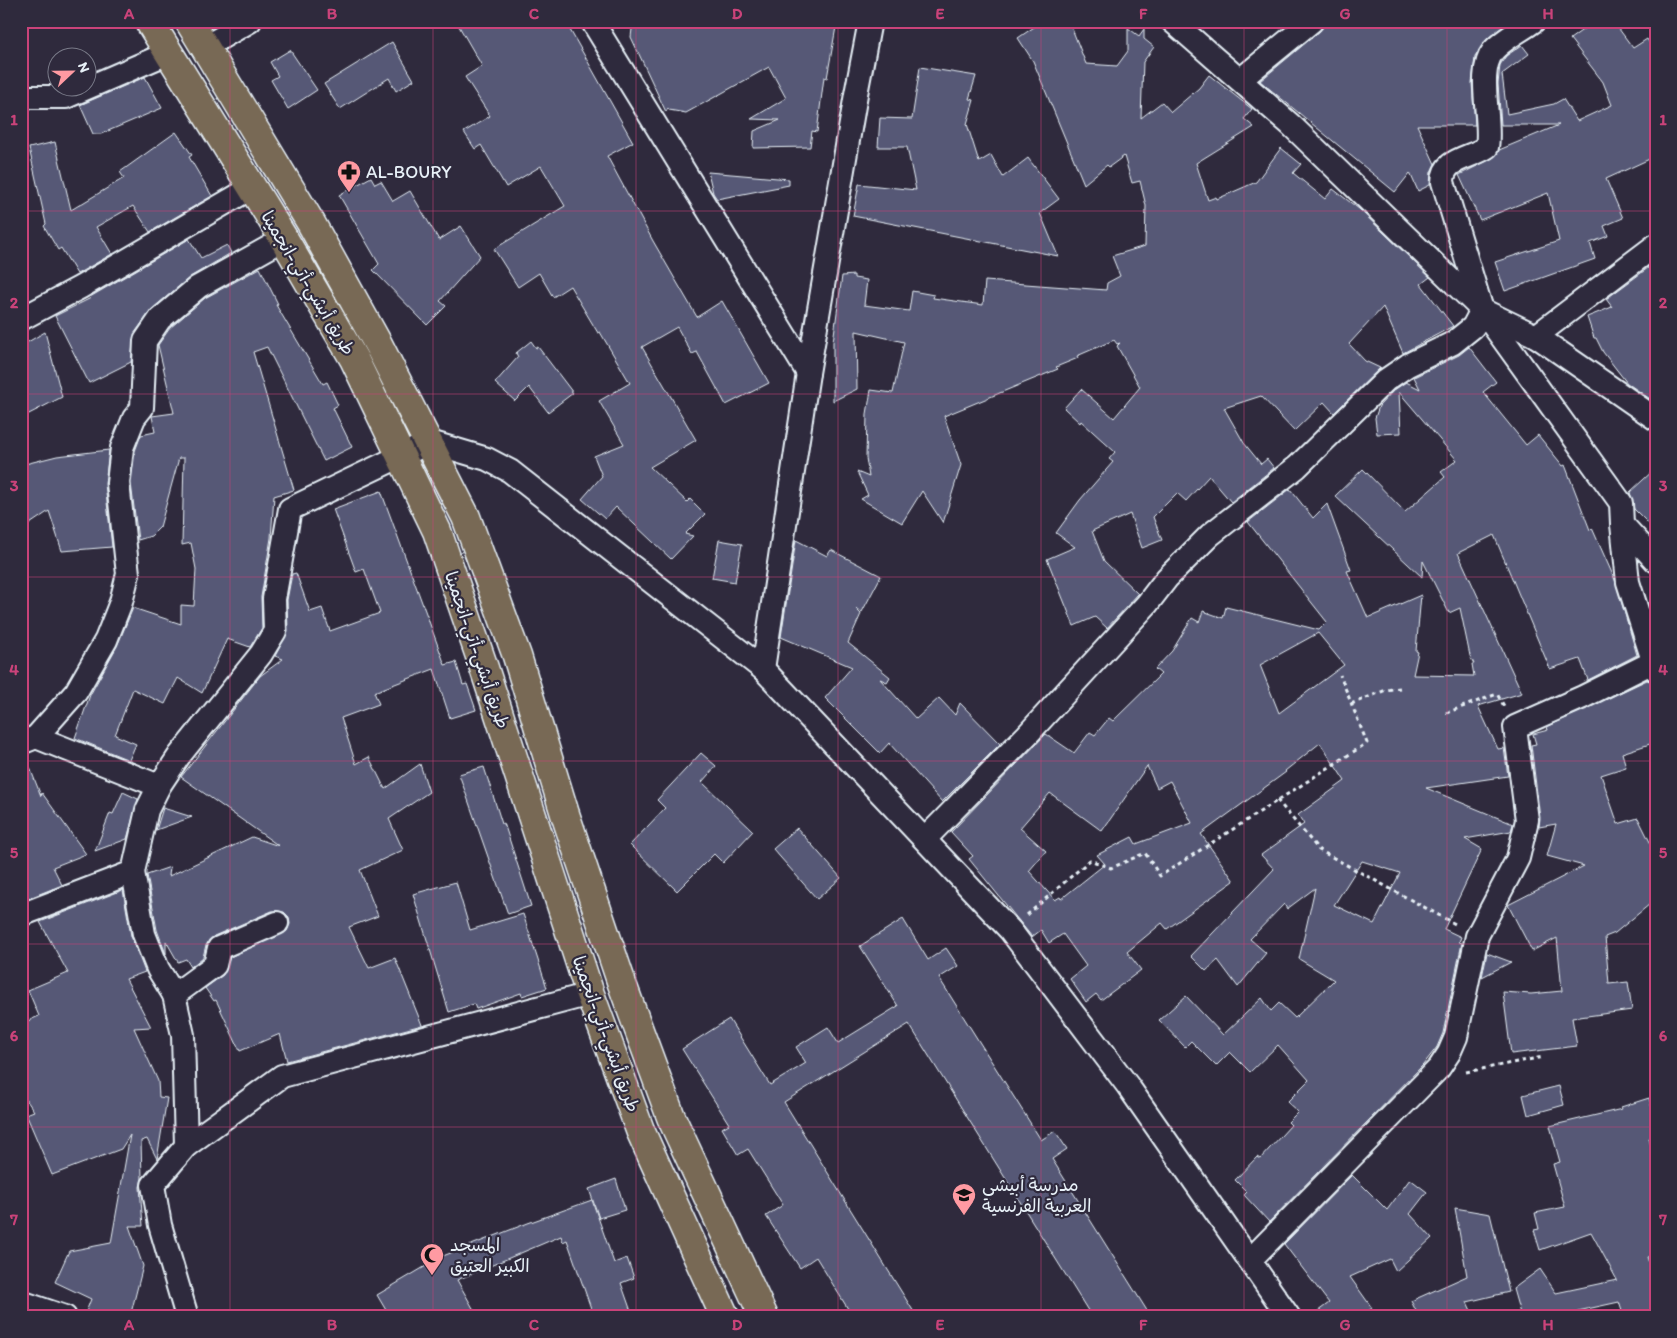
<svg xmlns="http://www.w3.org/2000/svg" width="1677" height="1338" font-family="Itim,'Playpen Sans Arabic',sans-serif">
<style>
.building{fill:#575976;stroke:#e8f1f8;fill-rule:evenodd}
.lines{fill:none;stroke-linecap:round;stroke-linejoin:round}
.street-casing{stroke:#e8f1f8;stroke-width:26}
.highway-casing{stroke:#e8f1f8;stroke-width:31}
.path{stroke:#e8f1f8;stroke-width:3;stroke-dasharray:4 4;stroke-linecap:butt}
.street{stroke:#2f2a3d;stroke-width:22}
.highway{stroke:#786954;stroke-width:28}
.grid{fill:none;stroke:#ca437a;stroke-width:1;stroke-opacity:0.55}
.labels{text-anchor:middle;stroke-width:4.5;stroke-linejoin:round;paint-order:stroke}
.poi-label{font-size:18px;fill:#e8f1f8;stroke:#2f2a3d;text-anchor:start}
.street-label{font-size:18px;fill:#e8f1f8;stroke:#2f2a3d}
.neatline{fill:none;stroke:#ca437a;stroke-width:2}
.grid-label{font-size:16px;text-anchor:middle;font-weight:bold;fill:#ca437a}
</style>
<rect width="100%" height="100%" fill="#2f2a3d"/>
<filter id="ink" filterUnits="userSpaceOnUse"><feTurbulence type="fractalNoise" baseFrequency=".02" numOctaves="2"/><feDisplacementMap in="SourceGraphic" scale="10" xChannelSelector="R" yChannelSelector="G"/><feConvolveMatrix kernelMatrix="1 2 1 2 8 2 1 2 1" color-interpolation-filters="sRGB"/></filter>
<g filter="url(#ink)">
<!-- building -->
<g class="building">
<polygon points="456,21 565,21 633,142 607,156 653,241 697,317 722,301 769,383 726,405 697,352 692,354 677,327 642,347 696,440 650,467 687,502 690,499 705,514 685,534 693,536 671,559 616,507 605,519 582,499 602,476 594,456 624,444 599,401 630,383 600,332 598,333 570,286 553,297 539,273 518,287 494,249 565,206 541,166 506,187 481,145 475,149 464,132 490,116 465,77 482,66"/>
<polygon points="633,21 670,25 671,21 837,21 827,78 824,77 817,132 812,131 810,147 753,148 754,131 780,120 751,119 786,98 769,67 686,113 669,110 668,108 666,112 631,37"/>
<polygon points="1043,21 1069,21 1086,64 1117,66 1128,51 1128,28 1139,36 1144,29 1144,39 1154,47 1143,62 1141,118 1162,102 1171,112 1199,88 1209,75 1252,109 1244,119 1254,127 1196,163 1208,200 1216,197 1217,199 1256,182 1281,148 1301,164 1293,173 1325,199 1333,189 1359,209 1430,277 1421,284 1453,326 1403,353 1383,307 1349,344 1365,361 1380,368 1334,413 1324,402 1294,431 1261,396 1224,408 1244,443 1261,464 1267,459 1274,468 1231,502 1209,476 1186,501 1177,493 1153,517 1162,540 1142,548 1130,514 1092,531 1104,561 1138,594 1107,628 1095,617 1074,626 1047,559 1075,547 1056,533 1080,500 1113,462 1109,459 1115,452 1081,421 1080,423 1064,408 1081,389 1114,418 1140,387 1117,346 1120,343 1117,344 1114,340 1077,356 1078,358 1056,367 1058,369 944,416 961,465 943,523 922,491 902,523 861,499 868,495 857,472 869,477 866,458 867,414 871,390 893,393 904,342 856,331 857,389 833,401 833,342 842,276 854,275 854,278 867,280 864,305 909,311 912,291 934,295 933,298 983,305 985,281 1106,290 1107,283 1120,276 1112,256 1145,246 1146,206 1140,181 1132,183 1124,156 1109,167 1107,165 1084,184 1033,61 1018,38"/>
<polygon points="1325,21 1510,21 1488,38 1475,57 1472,83 1475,125 1417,125 1435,164 1431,172 1430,185 1418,191 1410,173 1395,192 1260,81 1320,31"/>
<polygon points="1595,21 1613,21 1633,48 1647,39 1656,53 1656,156 1606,179 1623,218 1604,226 1608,236 1590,243 1595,259 1505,291 1495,262 1559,241 1548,193 1480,220 1459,175 1493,158 1499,150 1559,125 1501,125 1498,84 1500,65 1506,56 1522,45 1529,54 1502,74 1507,114 1554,104 1563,99 1577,121 1612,105 1603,82 1570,39"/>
<polygon points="392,42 414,80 396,91 389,78 340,109 324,84"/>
<polygon points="290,50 317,90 288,109 271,80 278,76 270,62"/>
<polygon points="920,67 976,76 969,99 974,100 967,124 979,162 991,155 1003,177 1028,158 1059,199 1040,213 1058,256 853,216 859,184 916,190 907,147 878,147 880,118 912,119"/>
<polygon points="145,77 162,108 101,134 93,134 80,105"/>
<polygon points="176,132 192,155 189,157 212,196 150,232 133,206 96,227 112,254 77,274 61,248 58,250 44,226 46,224 29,148 55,142 71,210 124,178 120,172"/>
<polygon points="708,172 789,179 789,185 717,199 713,193"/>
<polygon points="371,177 375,184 381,181 393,201 410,191 439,240 461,226 480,256 440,301 446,306 427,325 373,270 379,264 339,195"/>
<polygon points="189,239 201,258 227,245 231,253 190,277 152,309 134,334 131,362 89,383 55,316 91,298 90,297"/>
<polygon points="1656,262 1656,403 1627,383 1603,352 1596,338 1594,338 1587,317 1612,307 1606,299"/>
<polygon points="260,268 278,304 276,305 323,384 327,382 338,405 333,408 352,447 324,461 267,347 253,352 294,490 274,496 271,538 261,597 262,628 250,647 227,639 202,693 178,678 165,704 133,689 115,735 136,744 129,760 75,738 90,695 117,646 133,608 181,624 181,605 194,606 196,569 191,543 182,545 184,458 179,458 160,527 151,536 138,540 131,483 135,451 141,435 155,432 152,416 174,413 158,345 170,328 205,298"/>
<polygon points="45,332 62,397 21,418 21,346"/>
<polygon points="531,341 536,348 538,347 573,393 548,412 529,387 515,401 495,383 518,357 516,353"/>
<path d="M 1469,347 L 1496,382 L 1483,392 L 1526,445 L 1538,435 L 1563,466 L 1565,465 L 1590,530 L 1592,528 L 1615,580 L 1637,655 L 1588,680 L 1580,659 L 1550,669 L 1494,535 L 1458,553 L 1522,693 L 1478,706 L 1498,749 L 1504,748 L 1508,776 L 1426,788 L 1513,824 L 1511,831 L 1465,839 L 1482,849 L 1444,929 L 1461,937 L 1459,942 L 1462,943 L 1443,1033 L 1437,1047 L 1423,1065 L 1269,1222 L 1244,1195 L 1247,1192 L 1235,1180 L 1257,1157 L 1260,1159 L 1291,1125 L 1288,1122 L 1298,1112 L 1287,1102 L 1309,1080 L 1278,1045 L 1250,1072 L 1230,1052 L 1216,1066 L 1191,1041 L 1185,1047 L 1159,1020 L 1186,996 L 1223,1035 L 1262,998 L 1271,1011 L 1279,1003 L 1295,1018 L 1334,980 L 1299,959 L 1315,888 L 1287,909 L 1284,904 L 1250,939 L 1266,953 L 1238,987 L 1218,960 L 1206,971 L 1191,956 L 1274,869 L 1261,855 L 1304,824 L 1298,815 L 1345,781 L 1320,743 L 1285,771 L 1286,772 L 1201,834 L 1234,881 L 1167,929 L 1162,923 L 1127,952 L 1141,970 L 1101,1000 L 1096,994 L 1086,1002 L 1070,979 L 1086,966 L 1063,934 L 1049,943 L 1041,930 L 1032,937 L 969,859 L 973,856 L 951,832 L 1046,734 L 1074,753 L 1090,732 L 1095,735 L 1109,718 L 1113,721 L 1161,674 L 1155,669 L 1172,651 L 1192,618 L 1199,622 L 1203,611 L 1223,618 L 1226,607 L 1319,630 L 1327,622 L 1248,522 L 1290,489 L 1313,518 L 1327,504 L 1351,570 L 1347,571 L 1368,618 L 1421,595 L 1416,651 L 1418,652 L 1413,675 L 1474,676 L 1472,664 L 1474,664 L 1470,656 L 1460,608 L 1449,613 L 1423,561 L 1422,577 L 1335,496 L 1363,469 L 1405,512 L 1445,477 L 1441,472 L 1457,460 L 1399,392 L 1401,433 L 1377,434 L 1375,418 L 1379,406 L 1394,390 L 1406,382 L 1420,389 L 1414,377 L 1459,355 ZM 1318,633 L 1344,665 L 1279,713 L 1260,665 ZM 1147,766 L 1157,788 L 1170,781 L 1192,823 L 1136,844 L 1132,837 L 1097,855 L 1105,864 L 1061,899 L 1060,897 L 1055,900 L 1029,871 L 1046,851 L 1020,828 L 1050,793 L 1102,831 ZM 1362,861 L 1400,873 L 1374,924 L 1334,905 Z"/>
<polygon points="109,450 105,484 112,547 62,551 49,511 21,530 21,465 57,456"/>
<polygon points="1656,468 1656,531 1634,509 1630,492"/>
<polygon points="381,491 445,665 456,662 463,685 467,684 476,710 450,718 434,669 374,692 379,704 341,718 356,764 369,757 385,789 420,764 429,792 389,819 403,850 360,870 378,916 349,927 369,968 395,958 422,1025 287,1061 280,1034 240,1051 216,1000 214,1001 205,988 223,975 230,957 287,931 290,924 289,917 284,912 272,911 214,936 206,945 203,957 191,967 186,959 178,962 166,941 166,954 157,930 147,875 170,867 169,876 252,837 279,846 181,777 260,676 283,659 275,656 288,631 287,600 292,574 296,573 310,612 322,608 330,631 380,613 364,569 356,572 333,509"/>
<polygon points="719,540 742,544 735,582 712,578"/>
<polygon points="796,540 827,556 831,550 881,576 862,612 856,609 861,614 848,643 890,677 887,682 880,679 916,719 939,698 955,715 960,703 1000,744 942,802 889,743 880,753 825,698 852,667 781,637"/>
<polygon points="1647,680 1656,683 1656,742 1622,753 1626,767 1601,775 1618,824 1638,818 1656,854 1656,899 1615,933 1605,937 1609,984 1628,982 1632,1010 1572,1018 1577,1046 1511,1054 1503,992 1531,994 1562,991 1557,938 1532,951 1508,905 1584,866 1547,856 1556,824 1539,827 1540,818 1531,745 1536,744 1533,734 1548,730 1547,727"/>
<polygon points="701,753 716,766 702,782 753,831 723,863 714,854 677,891 630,845 665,808 657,800"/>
<polygon points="25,755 41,796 42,793 86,854 53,867 62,885 27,899 21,889 21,756"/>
<polygon points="484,767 502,824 504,823 531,906 508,914 459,774"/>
<polygon points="123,792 138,799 127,839 95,851 110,813 113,814"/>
<polygon points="163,808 192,817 156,830"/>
<polygon points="797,828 841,878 817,899 773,849"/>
<polygon points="456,882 470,930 523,914 547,988 522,996 521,993 476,1009 474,1004 449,1012 413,894"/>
<polygon points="123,890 131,936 145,972 126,979 151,1027 134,1028 158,1081 159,1097 167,1098 157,1159 147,1139 141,1141 142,1178 140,1187 143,1226 129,1226 143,1266 130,1317 84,1317 91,1299 55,1282 69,1251 111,1243 130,1135 121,1149 52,1175 26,1114 34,1111 21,1092 21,1024 39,1016 28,990 68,973 40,922"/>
<polygon points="903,919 928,960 946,948 958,966 939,978 1041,1140 1055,1131 1067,1149 1052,1159 1151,1317 1092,1317 909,1024 784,1102 917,1317 853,1317 816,1257 800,1268 766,1216 783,1205 748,1149 738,1155 722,1128 729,1124 682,1049 729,1019 770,1085 806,1063 796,1047 828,1027 838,1043 898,1006 860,946"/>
<polygon points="1487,953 1511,962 1482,977"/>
<polygon points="1559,1086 1564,1105 1528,1115 1523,1095"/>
<polygon points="1649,1098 1656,1122 1656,1136 1649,1138 1656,1168 1656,1255 1647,1257 1656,1286 1656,1317 1624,1317 1619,1302 1578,1311 1580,1317 1521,1317 1513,1289 1540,1269 1556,1293 1617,1280 1591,1232 1540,1250 1534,1230 1539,1229 1535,1213 1565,1207 1553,1164 1560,1162 1550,1126 1622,1109 1621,1107"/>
<polygon points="1352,1175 1387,1210 1410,1179 1427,1192 1410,1214 1432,1238 1396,1271 1390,1259 1350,1277 1372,1308 1361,1317 1310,1317 1329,1303 1284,1244"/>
<polygon points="616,1179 625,1210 599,1218 589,1189"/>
<polygon points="592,1200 614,1263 627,1258 634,1278 621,1283 633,1317 594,1317 567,1240 563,1242 561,1236 457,1280 478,1317 390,1317 377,1295 443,1256 528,1223"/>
<polygon points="1455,1208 1490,1214 1509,1292 1467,1302 1474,1317 1419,1317 1411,1301 1467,1276"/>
</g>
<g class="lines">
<!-- street casing -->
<g class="street-casing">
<g id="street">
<polyline points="592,21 808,373"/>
<polyline points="1172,21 1291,125 1482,310 1621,503 1622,524 1656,561"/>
<polyline points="205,47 250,21"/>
<polyline points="1240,80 1312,21"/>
<polyline points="21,97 66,97 168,53"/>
<polyline points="1484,311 1536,336 1656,419"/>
<polyline points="21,319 81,287 251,188"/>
<polyline points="1536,336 1656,245"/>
<polyline points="1622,524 1628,582 1656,670"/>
<polyline points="763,669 808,373 856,94 870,21"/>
<polyline points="36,737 159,786"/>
<polyline points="21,743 36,737 76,692 106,640 121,602 128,574 118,483 122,448 134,418 142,408 145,341 160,319 198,287 284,239"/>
<path d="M 925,839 L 1027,735 L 1147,604 L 1167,578 L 1210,535 L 1297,467 L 1386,380 L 1408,365 L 1453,343 L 1473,327 L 1482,310 L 1443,182 C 1443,158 1469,159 1487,147 C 1492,120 1476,73 1493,51 C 1503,39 1522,30 1534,21"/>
<polyline points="133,872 144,934 158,969 174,995 183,1035 186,1146 153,1185 160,1225 187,1317"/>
<polyline points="21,915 133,872 147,810 159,786 179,756 261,654 275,631 274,599 290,509 430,442 487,459 510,471 763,669 1010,930 1128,1086 1289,1317"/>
<polyline points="174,995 215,965 219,948 277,923"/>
<polyline points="186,1146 282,1076 590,994"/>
<polyline points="1250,1260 1439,1068 1449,1053 1456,1037 1477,936 1518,858 1527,820 1515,727 1583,697 1653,662"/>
<polyline points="21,1302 65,1317"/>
</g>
</g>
<!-- highway casing -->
<g class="highway-casing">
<g id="highway">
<polyline points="149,21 284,239 354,359 437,531 484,668 590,994 640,1130 725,1317"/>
<polyline points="189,21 311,223 378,344 466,517 517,656 565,814 622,984 671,1117 764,1317"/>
</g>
</g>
<!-- path -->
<g class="path">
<polyline points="1351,704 1386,690 1400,688"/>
<polyline points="1446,713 1497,694 1504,706"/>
<polyline points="1277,800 1319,850 1457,925"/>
<polyline points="1027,915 1090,860 1111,868 1145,853 1160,876 1367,743 1340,675"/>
<polyline points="1466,1072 1543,1057"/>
</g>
<!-- street -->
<use href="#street" class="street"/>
<!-- highway -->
<use href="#highway" class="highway"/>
</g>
</g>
<!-- grid -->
<path class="grid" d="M 230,21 L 230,1317M 433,21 L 433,1317M 636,21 L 636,1317M 838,21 L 838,1317M 1041,21 L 1041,1317M 1244,21 L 1244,1317M 1447,21 L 1447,1317M 21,211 L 1656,211M 21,394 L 1656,394M 21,577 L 1656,577M 21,761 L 1656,761M 21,944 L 1656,944M 21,1127 L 1656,1127"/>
<!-- icons -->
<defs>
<g id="pharmacy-pin" transform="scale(1.25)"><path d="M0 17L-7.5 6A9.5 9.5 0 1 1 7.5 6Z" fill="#ff9aa2" stroke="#2f2a3d"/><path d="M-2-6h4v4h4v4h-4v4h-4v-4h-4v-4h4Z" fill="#111"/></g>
<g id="school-pin" transform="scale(1.25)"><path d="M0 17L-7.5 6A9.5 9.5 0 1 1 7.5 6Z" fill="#ff9aa2" stroke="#2f2a3d"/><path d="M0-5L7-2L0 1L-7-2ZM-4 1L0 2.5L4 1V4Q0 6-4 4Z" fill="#111"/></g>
<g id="mosque-pin" transform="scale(1.25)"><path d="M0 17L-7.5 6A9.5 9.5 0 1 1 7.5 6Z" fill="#ff9aa2" stroke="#2f2a3d"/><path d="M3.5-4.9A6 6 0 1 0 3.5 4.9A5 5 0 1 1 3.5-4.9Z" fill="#111"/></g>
</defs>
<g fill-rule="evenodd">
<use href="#pharmacy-pin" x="349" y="172"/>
<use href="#school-pin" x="964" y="1195"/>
<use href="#mosque-pin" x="432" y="1255"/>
</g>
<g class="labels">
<!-- poi labels -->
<g class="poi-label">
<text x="366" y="178">AL-BOURY</text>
<text x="982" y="1191">مدرسة أبيشي<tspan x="982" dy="21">العربية الفرنسية</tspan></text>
<text x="450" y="1251">المسجد<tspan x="450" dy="21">الكبير العتيق</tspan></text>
</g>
<!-- street labels -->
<g class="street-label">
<text transform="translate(308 283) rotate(59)" y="6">طريق أبشي-أتي-انجمينا</text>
<text transform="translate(477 650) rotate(71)" y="6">طريق أبشي-أتي-انجمينا</text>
<text transform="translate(606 1034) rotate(70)" y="6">طريق أبشي-أتي-انجمينا</text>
</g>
</g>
<!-- margin -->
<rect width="1677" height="1338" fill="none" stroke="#2f2a3d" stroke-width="55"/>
<!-- north arrow -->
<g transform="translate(72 72) rotate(68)"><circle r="24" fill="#2f2a3d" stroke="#797a88"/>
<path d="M0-4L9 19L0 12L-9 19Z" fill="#ff9aa2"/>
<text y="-8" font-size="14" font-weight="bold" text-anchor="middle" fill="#e8f1f8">N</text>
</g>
<rect x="28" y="28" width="1622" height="1282" class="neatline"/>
<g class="grid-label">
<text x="129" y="19">A</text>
<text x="332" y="19">B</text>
<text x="534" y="19">C</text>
<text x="737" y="19">D</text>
<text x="940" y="19">E</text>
<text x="1143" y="19">F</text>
<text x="1345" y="19">G</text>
<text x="1548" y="19">H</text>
<text x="14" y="125">1</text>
<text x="1663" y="125">1</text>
<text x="14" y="308">2</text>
<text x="1663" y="308">2</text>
<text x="14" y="491">3</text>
<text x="1663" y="491">3</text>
<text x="14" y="675">4</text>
<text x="1663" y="675">4</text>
<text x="14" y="858">5</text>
<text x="1663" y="858">5</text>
<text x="14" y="1041">6</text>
<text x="1663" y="1041">6</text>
<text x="14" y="1225">7</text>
<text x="1663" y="1225">7</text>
<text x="129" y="1330">A</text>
<text x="332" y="1330">B</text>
<text x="534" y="1330">C</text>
<text x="737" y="1330">D</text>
<text x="940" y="1330">E</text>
<text x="1143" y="1330">F</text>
<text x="1345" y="1330">G</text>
<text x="1548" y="1330">H</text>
</g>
</svg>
